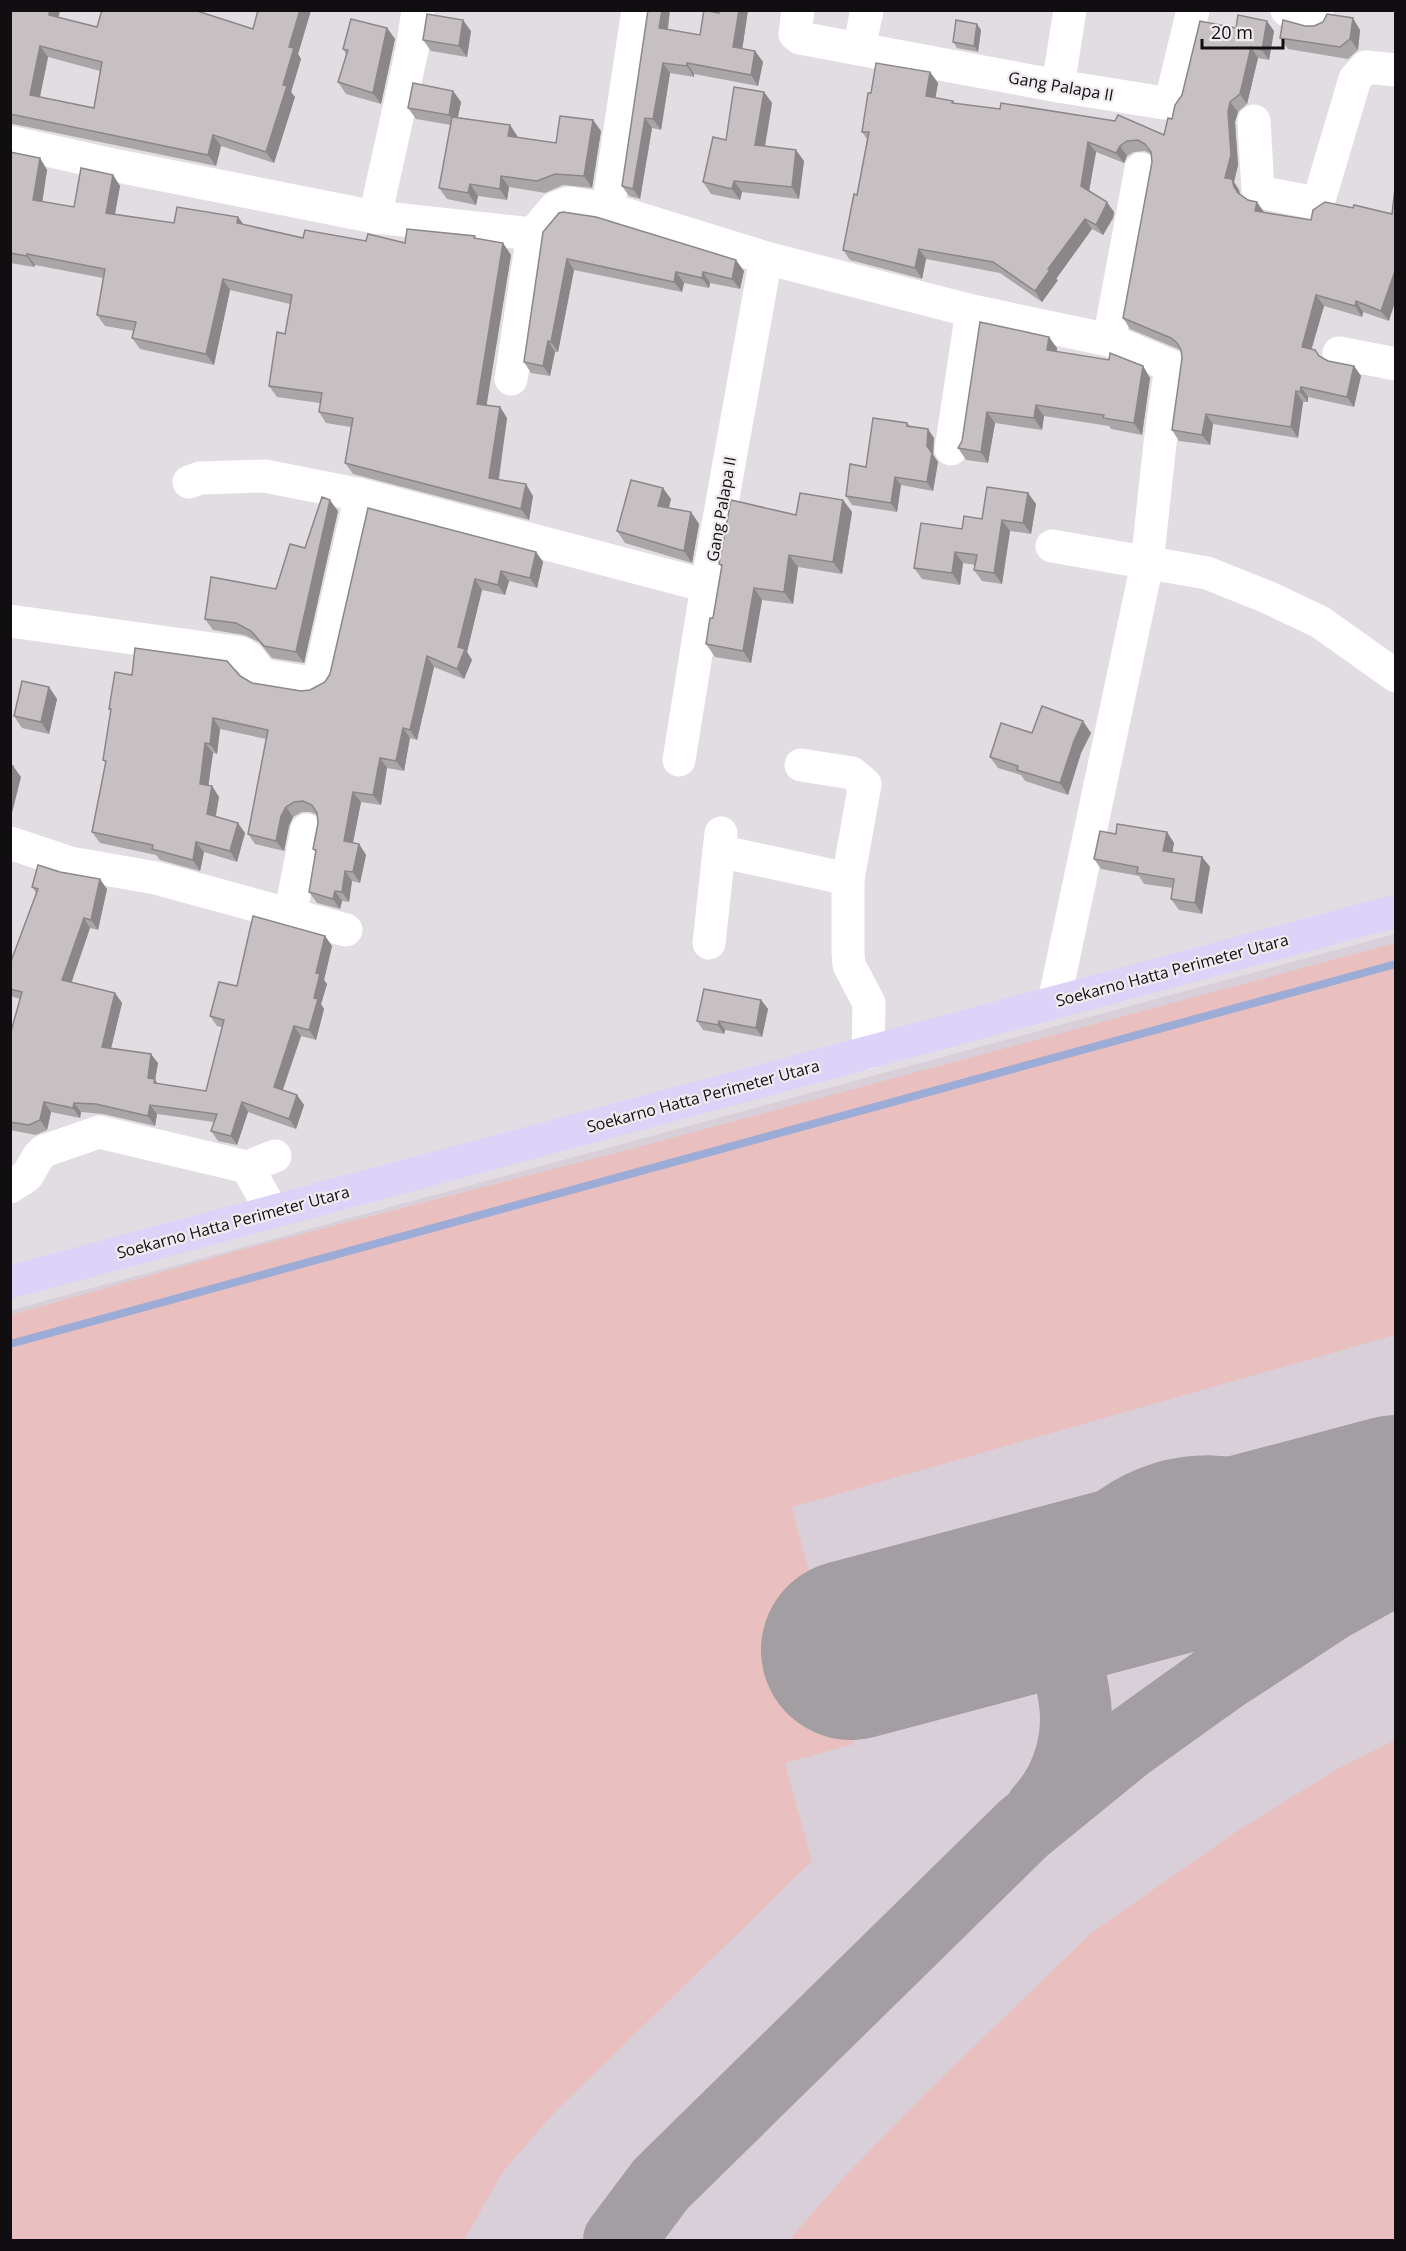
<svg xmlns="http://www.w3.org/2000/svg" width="1406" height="2251" font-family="'Open Sans',sans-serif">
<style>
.built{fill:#d9cfd9}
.green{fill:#e9c0bf}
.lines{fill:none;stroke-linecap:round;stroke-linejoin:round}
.stream{stroke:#9dacd7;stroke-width:8}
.taxiway{stroke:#a29ea2;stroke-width:72}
.runway{stroke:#a29ea2;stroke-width:180}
.minor{stroke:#fff;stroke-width:33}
.major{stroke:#ddd3f8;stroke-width:33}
.wall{fill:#aaa5a7;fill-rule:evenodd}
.shaded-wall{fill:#8b8688}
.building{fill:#c6c0c2;stroke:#8b8688;stroke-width:1.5;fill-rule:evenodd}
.labels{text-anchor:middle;stroke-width:4.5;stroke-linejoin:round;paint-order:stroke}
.street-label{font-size:16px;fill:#100e10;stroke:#efebef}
</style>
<rect width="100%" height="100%" fill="#e2dde2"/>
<!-- built -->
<polygon class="built" points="1395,934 1395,2240 11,2240 11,1310"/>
<!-- green -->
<g class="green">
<polygon points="1395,943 1395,1335 792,1507 854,1744 785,1763 812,1861 552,2115 503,2172 464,2240 11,2240 11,1315 244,1249 631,1149"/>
<polygon points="1395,1740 1395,2240 789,2240 844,2177 927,2092 1091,1933 1237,1831 1339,1768"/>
</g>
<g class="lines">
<!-- stream -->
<polyline class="stream" points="10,1344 1396,964"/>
<!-- taxiway -->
<g class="taxiway">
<path d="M 1041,1810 C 1069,1780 1081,1736 1074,1696 C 1067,1651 1054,1621 1074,1575 C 1102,1514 1171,1481 1236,1494 C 1259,1498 1278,1512 1301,1515 C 1334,1519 1364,1510 1396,1503"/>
<polyline points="619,2240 661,2184 1024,1828 1126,1745 1221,1677 1331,1605 1396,1569"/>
</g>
<!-- runway -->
<polyline class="runway" points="851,1650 1396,1505"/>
<!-- minor -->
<g class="minor">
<polyline points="798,10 795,34 800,38 1058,86 1164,103 1171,101 1193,10"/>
<polyline points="1287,10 1318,19"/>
<polyline points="859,49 867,10"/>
<polyline points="1058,86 1070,10"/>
<polyline points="1254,121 1258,189 1260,192 1315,203 1319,200 1355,79 1366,67 1396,70"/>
<polyline points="10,142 118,166 375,217 533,234 555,208 569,203 608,209 766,258 972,311 1109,340 1171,366 1160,443 1147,564 1054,1002"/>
<polyline points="608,209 638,10"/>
<polyline points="375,217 412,50 418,10"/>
<polyline points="1109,340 1141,169"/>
<polyline points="1339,353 1396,364"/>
<polyline points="511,379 533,234"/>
<polyline points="951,449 972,311"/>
<polyline points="189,482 200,478 265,476 361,495 707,586"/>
<polyline points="1052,546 1207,573 1267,597 1320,622 1396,676"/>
<polyline points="10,621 241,653 249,658 262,675 311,683 319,680 361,495"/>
<polyline points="679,760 707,586 766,258"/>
<polyline points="801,765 852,773 865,784 848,879 848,953 849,965 869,1003 868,1053"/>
<polyline points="10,843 70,863 156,878 346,930"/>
<polyline points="719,851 848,879"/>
<polyline points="290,915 307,830"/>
<polyline points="709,943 721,833"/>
<polyline points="247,1167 272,1211"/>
<polyline points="10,1187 27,1176 38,1157 44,1151 99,1132 247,1167 275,1156"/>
</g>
<!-- major -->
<polyline class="major" points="10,1282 1396,911"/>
</g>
<!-- wall -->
<g class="wall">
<path d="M 10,10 L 58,18 L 97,27 L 198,12 L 253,29 L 311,11 L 298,54 L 301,59 L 291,92 L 295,97 L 274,163 L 221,146 L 216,166 L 13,124 L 10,124 ZM 48,57 L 100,71 L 94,108 L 40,97 Z"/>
<polygon points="648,10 670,10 668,30 700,35 719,13 719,10 748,10 742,49 755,51 763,62 758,86 694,74 694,77 670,73 661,130 652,128 640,199 629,196 622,186"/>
<polygon points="1305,26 1360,30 1358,50 1348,59 1288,49 1280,38"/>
<polygon points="387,28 395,39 381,104 346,94 338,82 346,54 343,49"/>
<polygon points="1236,28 1274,31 1269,60 1258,58 1247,104 1238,112 1235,122 1238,165 1234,182 1239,190 1240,194 1264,212 1311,220 1313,210 1389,321 1363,312 1362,317 1324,306 1311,349 1319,356 1328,361 1354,366 1361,376 1354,407 1308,397 1308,402 1303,402 1298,438 1213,424 1210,445 1179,441 1172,430 1182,358 1182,351 1178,349 1130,329 1123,318 1152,162 1151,154 1145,151 1134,152 1127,156 1124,163 1096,152 1089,191 1114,212 1113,218 1103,235 1092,229 1056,279 1058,280 1042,302 1000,273 926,259 922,279 850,260 843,250 857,195 867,139 862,132 871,93 930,72 938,83 935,98 953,101 955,104 1164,135 1172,119"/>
<polygon points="981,30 978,52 957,48 953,42"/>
<polygon points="471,31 467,57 431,51 423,40"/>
<polygon points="453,91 461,102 458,117 510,125 518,138 556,143 593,120 601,131 592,188 563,185 545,193 509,187 507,200 478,196 476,205 447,199 439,188 451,125 416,119 408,108"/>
<polygon points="764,92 772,103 765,147 804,161 799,199 742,192 740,200 711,194 703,182 726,140"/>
<polygon points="10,152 40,158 47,170 42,202 74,207 113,175 120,186 115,214 174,223 238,217 243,224 303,238 405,243 476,238 511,255 486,405 500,407 507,418 499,480 533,496 529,520 353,474 345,463 351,427 326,423 319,412 320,403 277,397 269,386 285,334 290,304 230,290 214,365 140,349 132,338 134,331 105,326 97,315 103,278 35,265 34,267 10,263"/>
<polygon points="543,232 744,271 740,289 710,283 709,288 684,283 682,292 574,270 558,352 555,352 550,376 531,373 524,362"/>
<polygon points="980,322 1057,348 1057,352 1143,366 1150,378 1142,435 1111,429 1109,426 1044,416 1042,430 995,423 988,463 966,460 958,448 962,441"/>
<polygon points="907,423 910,426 934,438 933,455 938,462 933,491 901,485 897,512 852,505 846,496 866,467"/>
<polygon points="1028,493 1036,504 1031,534 1010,531 1002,584 982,581 974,570 975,565 963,563 960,585 922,579 914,568 962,529"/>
<polygon points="671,499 669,508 691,512 699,524 692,563 625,543 617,531"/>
<polygon points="843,500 852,512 842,574 798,567 793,604 762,600 751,663 715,657 706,644 713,618 722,568 719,564 796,515"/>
<polygon points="368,508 536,552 543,562 537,588 509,581 505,595 482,590 467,652 472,660 464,679 434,667 417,740 410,738 404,771 387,768 381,805 361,802 353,843 359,844 366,855 360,883 352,881 349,902 342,901 340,909 317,903 309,892 316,853 313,849 318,823 317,815 310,812 302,812 293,817 289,826 284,851 255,844 248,834 266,739 220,729 217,754 213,753 208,786 212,786 219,797 216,816 245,833 237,862 204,852 200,871 160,860 156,855 100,843 92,832 106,763 103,760 111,712 109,709 132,675 240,676 252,683 301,691 310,690 325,682 330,674"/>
<polygon points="338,511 304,663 272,658 259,642 244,635 213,630 205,619 276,589 305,548"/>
<polygon points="49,687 57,699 49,734 22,728 14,716"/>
<polygon points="1032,733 1091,733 1081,753 1068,795 1025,781 1021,775 998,768 990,757"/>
<polygon points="1167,832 1174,843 1172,852 1202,857 1210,867 1202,914 1179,910 1171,899 1173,888 1144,884 1139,876 1101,869 1094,859 1116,834"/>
<polygon points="32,887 107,889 98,930 90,928 71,982 115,993 122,1003 111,1048 158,1063 155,1080 158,1084 206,1091 222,1027 217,1026 210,1016 237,986 325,936 332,946 324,980 327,984 321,1004 324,1009 316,1040 301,1036 283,1090 297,1095 304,1105 296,1129 248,1112 237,1145 218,1141 211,1131 214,1122 157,1114 155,1126 103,1114 81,1112 80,1118 51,1112 47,1130 36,1135 10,1130 10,1035 20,999 10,996 10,964 36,893"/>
<polygon points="761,1000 768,1009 762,1037 725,1030 724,1034 703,1030 697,1021"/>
</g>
<!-- shaded-wall -->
<g class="shaded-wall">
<polygon points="50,10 60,10 57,27 49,15"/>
<polygon points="300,10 311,10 298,54 301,59 291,92 295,97 274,163 266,152 283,85 289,47"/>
<polygon points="662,10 670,10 666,39 659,28"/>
<polygon points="739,10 748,10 741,58 733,47"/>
<polygon points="1353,18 1360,30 1358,50 1350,39"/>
<polygon points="463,20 471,31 467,57 459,46"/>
<polygon points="1267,21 1274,31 1269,60 1262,50"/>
<polygon points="977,24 981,30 978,52 974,46"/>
<polygon points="387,28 395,39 381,104 373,93"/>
<polygon points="40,46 48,57 38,106 30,95"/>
<polygon points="1251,47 1258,58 1247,104 1240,94"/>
<polygon points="755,51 763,62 758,86 751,75"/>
<polygon points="663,63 670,73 661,130 653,119"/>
<polygon points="687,63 694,74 694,77 687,66"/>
<polygon points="930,72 938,83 934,107 926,96"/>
<polygon points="453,91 461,102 456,126 449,115"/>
<polygon points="764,92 772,103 763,157 755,145"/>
<polygon points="1230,102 1238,112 1235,122 1238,165 1234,182 1239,190 1241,198 1225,178 1228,112"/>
<polygon points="645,118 652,128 640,199 633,189"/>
<polygon points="593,120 601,131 592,188 584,176"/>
<polygon points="510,125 518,137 516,148 508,136"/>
<polygon points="213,135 221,146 216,166 208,155"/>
<polygon points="1088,142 1096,152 1088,197 1081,186"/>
<polygon points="1120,146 1127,156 1124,163 1116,153"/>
<polygon points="796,150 804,161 799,199 792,187"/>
<polygon points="40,158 47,170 41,211 33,200"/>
<polygon points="113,175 120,186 113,224 106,213"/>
<polygon points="501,176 509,187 507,200 500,189"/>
<polygon points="734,181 742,192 740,200 732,189"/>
<polygon points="470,184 478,196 476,205 468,193"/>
<polygon points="1107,202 1114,212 1113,218 1103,235 1096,225"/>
<polygon points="1257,202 1264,212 1255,211"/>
<polygon points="238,217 246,228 237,223"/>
<polygon points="1085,219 1092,229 1056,279 1058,280 1042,302 1035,291 1048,269"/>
<polygon points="503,243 511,255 485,415 477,404"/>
<polygon points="919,249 926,259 922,279 915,268"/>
<polygon points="27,254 35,265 34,267 27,256"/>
<polygon points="567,259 574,270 558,352 551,342"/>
<polygon points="736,260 744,271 740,289 732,279"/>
<polygon points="1395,271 1395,302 1389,321 1381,311"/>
<polygon points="676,272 684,283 682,292 674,282"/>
<polygon points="703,272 710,283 709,288 702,278"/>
<polygon points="223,279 230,290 214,365 206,354"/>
<polygon points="1316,295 1324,306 1309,358 1302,347"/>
<polygon points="1356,301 1363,312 1362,317 1355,306"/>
<polygon points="1049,337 1057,348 1055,361 1047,350"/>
<polygon points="548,341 555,352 550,376 543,366"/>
<polygon points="1143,366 1150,378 1142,435 1134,423"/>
<polygon points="1354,366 1361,376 1354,407 1347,397"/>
<polygon points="1301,387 1308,397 1308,402 1300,392"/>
<polygon points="1296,391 1303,402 1298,438 1291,427"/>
<polygon points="1036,405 1044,416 1042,430 1034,418"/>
<polygon points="500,407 507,418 497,489 489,478"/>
<polygon points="987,412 995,423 988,463 981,452"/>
<polygon points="1206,414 1213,424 1210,445 1202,435"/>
<polygon points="928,429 934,438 933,455 927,446"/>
<polygon points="932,453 938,462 933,491 927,482"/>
<polygon points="895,477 901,485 897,512 891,503"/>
<polygon points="526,484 533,496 529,520 521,509"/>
<polygon points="663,488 671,499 666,517 658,506"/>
<polygon points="1028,493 1036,504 1031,534 1023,523"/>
<polygon points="330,500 338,511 304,663 296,652"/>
<polygon points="843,500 852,512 842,574 833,562"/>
<polygon points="691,512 699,524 692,563 684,551"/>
<polygon points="1002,520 1010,531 1002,584 994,573"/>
<polygon points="536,552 543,562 537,588 530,578"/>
<polygon points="955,552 963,563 960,585 952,573"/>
<polygon points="789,555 798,567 793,604 784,592"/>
<polygon points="501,571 509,581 505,595 498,585"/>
<polygon points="475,579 482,590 467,652 472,660 464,679 457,669 458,647"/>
<polygon points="754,588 762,600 751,663 743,651"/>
<polygon points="427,656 434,667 417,740 410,730"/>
<polygon points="49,687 57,699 49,734 41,722"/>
<polygon points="213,718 220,729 217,754 210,744"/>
<polygon points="1083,721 1091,733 1081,753 1068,795 1060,783 1074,741"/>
<polygon points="403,728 410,738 404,771 396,761"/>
<polygon points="205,743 213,753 207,795 200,784"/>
<polygon points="380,758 387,768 381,805 373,795"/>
<polygon points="13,766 21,777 10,821 10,778"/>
<polygon points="212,786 219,797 214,824 207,814"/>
<polygon points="353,792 361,802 351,852 344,841"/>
<polygon points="286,807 293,817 289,826 284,851 276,841 281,816"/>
<polygon points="238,823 245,833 237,862 230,851"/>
<polygon points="1167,832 1174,843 1171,861 1163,851"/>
<polygon points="196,842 204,852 200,871 193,860"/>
<polygon points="359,844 366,855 360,883 353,872"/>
<polygon points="1202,857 1210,867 1202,914 1195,903"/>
<polygon points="345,871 352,881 349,902 342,892"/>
<polygon points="100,879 107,889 98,930 91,920"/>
<polygon points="335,891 342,901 340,909 333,899"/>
<polygon points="84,918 90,928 69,990 62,980"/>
<polygon points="325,936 332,946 324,980 327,984 321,1004 324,1009 316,1040 309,1030 316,973"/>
<polygon points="115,993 122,1003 109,1057 102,1047"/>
<polygon points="761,1000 768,1009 762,1037 756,1028"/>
<polygon points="719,1021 725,1030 724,1034 718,1025"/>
<polygon points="294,1026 301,1036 280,1097 274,1087"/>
<polygon points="151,1054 158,1063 155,1080 161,1089 148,1078"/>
<polygon points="297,1095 304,1105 296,1129 289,1119"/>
<polygon points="44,1102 51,1112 47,1130 40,1120"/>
<polygon points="242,1102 248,1112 237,1145 231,1136"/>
<polygon points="74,1103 81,1112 80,1118 73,1108"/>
<polygon points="150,1105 157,1114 155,1126 148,1116"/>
</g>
<!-- building -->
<g class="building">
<path d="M 10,10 L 50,10 L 49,15 L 97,27 L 102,10 L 194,10 L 253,29 L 258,10 L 300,10 L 289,47 L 294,48 L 283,85 L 287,86 L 266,152 L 213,135 L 208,155 L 10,114 ZM 40,46 L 102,62 L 94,108 L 30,95 Z"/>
<polygon points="648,10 662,10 659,28 700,35 704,10 719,13 719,10 739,10 733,47 755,51 751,75 687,63 687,66 663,63 653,119 645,118 633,189 622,186"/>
<polygon points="427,14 463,20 459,46 423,40"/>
<polygon points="1327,14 1353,18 1350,39 1340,47 1280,38 1283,20 1305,26 1314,26 1323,22"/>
<polygon points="1238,15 1267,21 1262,50 1251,47 1240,94 1230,102 1228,112 1231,155 1225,178 1232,179 1234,187 1238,193 1248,200 1257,202 1255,211 1311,220 1313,210 1325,202 1353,208 1354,205 1392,214 1395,188 1395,271 1381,311 1356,301 1355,306 1316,295 1302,347 1315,350 1319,356 1328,361 1354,366 1347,397 1301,387 1300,392 1296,391 1291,427 1206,414 1202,435 1172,430 1182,358 1181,350 1177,343 1171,338 1123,318 1152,162 1151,152 1145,144 1138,140 1127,141 1120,146 1116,153 1088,142 1081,186 1107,202 1105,207 1096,225 1085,219 1048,269 1050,270 1035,291 993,262 919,249 915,268 843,250 854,194 857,195 869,132 862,132 868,93 871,93 876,63 930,72 926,96 953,101 952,103 1000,109 1001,103 1115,121 1118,115 1164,135 1168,118 1172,119 1175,105 1182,95 1200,21 1236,28"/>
<polygon points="351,19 387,28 373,93 338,82 348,50 343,49"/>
<polygon points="956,20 977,24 974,46 953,42"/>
<polygon points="413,83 453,91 449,115 408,108"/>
<polygon points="734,87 764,92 755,145 796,150 792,187 734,181 732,189 703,182 713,137 726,140"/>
<polygon points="560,116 593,120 584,176 555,174 537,181 501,176 500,189 470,184 468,193 439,188 452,117 510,125 508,136 556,143"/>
<polygon points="10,152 40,158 33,200 74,207 81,168 113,175 106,213 174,223 177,207 238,217 237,223 303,238 305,230 366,241 368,234 405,243 407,229 475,236 474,238 503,243 477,404 500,407 489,478 526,484 521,509 345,463 353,418 319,412 322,393 269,386 277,332 285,334 292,295 223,279 206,354 132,338 136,322 97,315 105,269 27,254 27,256 10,253"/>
<polygon points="563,212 596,217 736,260 732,279 703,272 702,278 676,272 674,282 567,259 551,342 548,341 543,366 524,362 543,232 559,213"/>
<polygon points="980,322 1049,337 1047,350 1109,360 1110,353 1143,366 1134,423 1103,418 1104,415 1036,405 1034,418 987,412 981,452 958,448 962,441"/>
<polygon points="873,418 907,423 907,426 928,429 927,446 932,453 927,482 895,477 891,503 846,496 850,464 866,467"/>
<polygon points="631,480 663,488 658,506 691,512 684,551 617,531"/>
<polygon points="987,487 1028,493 1023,523 1002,520 994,573 974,570 977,555 955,552 952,573 914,568 921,523 962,529 964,516 982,519"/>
<polygon points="800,493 843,500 833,562 789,555 784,592 754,588 743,651 706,644 710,618 713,618 722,565 719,564 731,500 796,515"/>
<polygon points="322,497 330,500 296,652 264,646 251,631 236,623 205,619 211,577 276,589 290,544 305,548"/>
<polygon points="368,508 536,552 530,578 501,571 498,585 475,579 458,647 465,649 457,669 427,656 410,730 403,728 396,761 380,758 373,795 353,792 344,841 359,844 353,872 345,871 342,892 335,891 333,899 309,892 316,850 313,849 318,823 317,813 312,805 303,801 294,802 286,807 281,816 276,841 248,834 268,730 213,718 210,744 205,743 200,784 212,786 207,814 238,823 230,851 196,842 193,860 152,849 153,845 92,832 106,761 103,760 111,709 109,709 115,672 132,675 135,648 227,661 240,676 252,683 301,691 310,690 325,682 330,674"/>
<polygon points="22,681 49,687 41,722 14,716"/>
<polygon points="1042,706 1083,721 1074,741 1060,783 1017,770 1018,766 990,757 1001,723 1032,733"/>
<polygon points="10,766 13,766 10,778"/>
<polygon points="1117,824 1167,832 1163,851 1202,857 1195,903 1171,899 1174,879 1137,873 1138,867 1094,859 1100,831 1116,834"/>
<polygon points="38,865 60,872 100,879 91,920 84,918 62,980 115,993 102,1047 151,1054 148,1078 155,1079 154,1083 206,1091 224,1020 210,1016 219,982 237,986 253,916 325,936 316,973 320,974 314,998 318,999 309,1030 294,1026 274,1087 297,1095 289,1119 242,1102 231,1136 211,1131 217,1114 150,1105 148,1116 96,1104 74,1103 73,1108 44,1102 40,1120 29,1125 10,1122 10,1035 22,992 10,989 10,964 38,889 32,887"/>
<polygon points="704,989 761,1000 756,1028 719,1021 718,1025 697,1021"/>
</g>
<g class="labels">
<!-- street labels -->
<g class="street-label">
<text transform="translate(1061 86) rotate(10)" y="6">Gang Palapa II</text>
<text transform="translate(721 509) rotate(-80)" y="6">Gang Palapa II</text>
<text transform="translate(1172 970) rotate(-15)" y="6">Soekarno Hatta Perimeter Utara</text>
<text transform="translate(703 1096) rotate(-15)" y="6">Soekarno Hatta Perimeter Utara</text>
<text transform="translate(233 1222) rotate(-15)" y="6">Soekarno Hatta Perimeter Utara</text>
</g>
</g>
<!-- border -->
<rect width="1406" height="2251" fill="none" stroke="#100e10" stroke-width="24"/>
<!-- scale -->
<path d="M1202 39v9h81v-9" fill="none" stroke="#100e10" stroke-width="3"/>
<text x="1211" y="39" font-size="18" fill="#100e10" stroke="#efebef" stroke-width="4.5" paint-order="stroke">20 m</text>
</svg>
